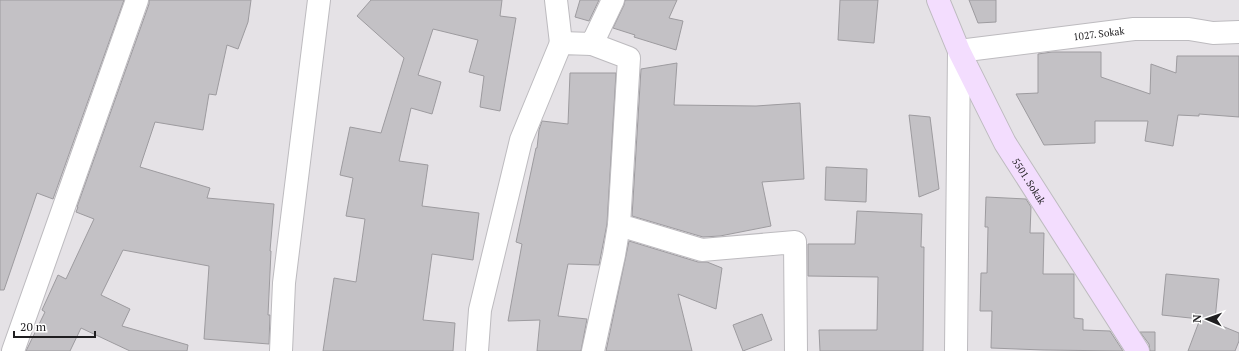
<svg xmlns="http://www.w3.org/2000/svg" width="1239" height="351" font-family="'PT Serif',serif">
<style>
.building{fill:#c3c1c5;stroke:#9d9b9f}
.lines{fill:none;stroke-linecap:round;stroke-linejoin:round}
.street-casing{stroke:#bdbbbf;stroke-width:24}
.secondary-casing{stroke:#bdbbbf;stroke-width:24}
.street{stroke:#fff;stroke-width:22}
.secondary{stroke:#f3ddfe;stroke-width:22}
.labels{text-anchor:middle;stroke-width:3;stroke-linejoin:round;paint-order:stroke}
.street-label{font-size:10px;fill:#1f1e20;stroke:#fff}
</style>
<rect width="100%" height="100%" fill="#e5e2e6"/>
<!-- building -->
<g class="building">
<polygon points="0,0 124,0 53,199 37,193 4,290 0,290"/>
<polygon points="149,0 251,0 248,22 238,49 227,45 216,95 209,94 203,130 155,122 140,167 210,188 207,198 274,204 270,251 271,251 268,315 270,315 269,344 204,339 209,266 123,250 101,295 130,309 122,326 188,345 187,351 130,351 81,328 70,351 26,351 45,312 42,310 58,275 66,279 94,219 76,212 78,207 77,207 149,4"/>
<polygon points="371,0 502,0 500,16 516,18 500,111 480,107 484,76 469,72 478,40 433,29 418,75 441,82 432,114 411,108 399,161 428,165 422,206 479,213 473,260 432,254 423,320 455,323 453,351 323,351 334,278 356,282 365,219 346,216 353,178 340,175 350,127 381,133 404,58 357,16"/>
<polygon points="580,0 599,0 589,21 575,17"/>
<polygon points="625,0 677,0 669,18 683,21 676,50 634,37 635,35 613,28 624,5"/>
<polygon points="840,0 878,0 874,43 838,40"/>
<polygon points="969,0 996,0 996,22 978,23"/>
<polygon points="1052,52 1101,52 1101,77 1150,94 1151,64 1176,73 1177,56 1239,56 1239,117 1199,114 1199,116 1178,115 1173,146 1145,141 1148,121 1095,121 1095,143 1044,145 1016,94 1038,93 1038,54"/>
<polygon points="677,63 674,105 756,106 800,103 804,179 762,182 771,226 720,236 703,237 632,216 641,69"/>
<polygon points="570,73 616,73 607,224 599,265 568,264 558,316 587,319 581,351 537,351 540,320 508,321 522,244 516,242 536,148 537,148 539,130 542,121 568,124"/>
<polygon points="909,115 930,117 939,189 919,197"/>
<polygon points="826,167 867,169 866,202 825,200"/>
<polygon points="986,197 1026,199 1031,207 1030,233 1044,233 1043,274 1074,274 1074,318 1083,319 1083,330 1110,331 1123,351 1043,350 991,348 992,311 980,311 981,273 987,273 988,227 985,227"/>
<polygon points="857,211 922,214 921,247 924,247 923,351 820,351 819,330 877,330 878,277 808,276 808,244 855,244"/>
<polygon points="629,241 698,262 707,262 722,268 716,309 678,294 692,351 606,351"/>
<polygon points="1166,274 1219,279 1215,320 1205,319 1239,333 1239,341 1235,351 1188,351 1200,319 1162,315"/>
<polygon points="762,314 772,340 743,351 733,325"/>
<polygon points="1140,332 1155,332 1155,351 1150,351 1149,344"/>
</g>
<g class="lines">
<!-- street casing -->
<g class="street-casing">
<g id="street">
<polyline points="556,0 561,43"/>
<polyline points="592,44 629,58 619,225 702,250 795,242 796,351"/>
<polyline points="13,351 137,0"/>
<polyline points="281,351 284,283 319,0"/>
<polyline points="477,351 480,310 521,140 561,43 592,44 613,0"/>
<polyline points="593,351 614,255 619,225"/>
<path id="s1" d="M 956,351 L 959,51 L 1134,29 L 1189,29 L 1213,33 L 1239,32"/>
</g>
</g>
<!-- secondary casing -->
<g class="secondary-casing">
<g id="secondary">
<path id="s2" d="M 938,0 L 959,51 L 1005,143 L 1138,351"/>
</g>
</g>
<!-- street -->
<use href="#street" class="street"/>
<!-- secondary -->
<use href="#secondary" class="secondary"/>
</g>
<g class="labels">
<!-- street labels -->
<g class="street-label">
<text dy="4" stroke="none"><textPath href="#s1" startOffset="441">1027. Sokak</textPath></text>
<text dy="4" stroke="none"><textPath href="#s2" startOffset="203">5501. Sokak</textPath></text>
</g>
</g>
<!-- north arrow -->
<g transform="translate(1207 319) rotate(272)" stroke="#ffffff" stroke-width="3" paint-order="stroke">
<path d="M0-3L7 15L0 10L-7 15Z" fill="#1f1e20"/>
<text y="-6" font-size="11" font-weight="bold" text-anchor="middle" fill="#1f1e20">N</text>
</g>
<!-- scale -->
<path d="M14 331v6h81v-6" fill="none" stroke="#1f1e20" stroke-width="2"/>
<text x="20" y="331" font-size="12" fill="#1f1e20" stroke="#ffffff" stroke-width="3" paint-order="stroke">20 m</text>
</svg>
